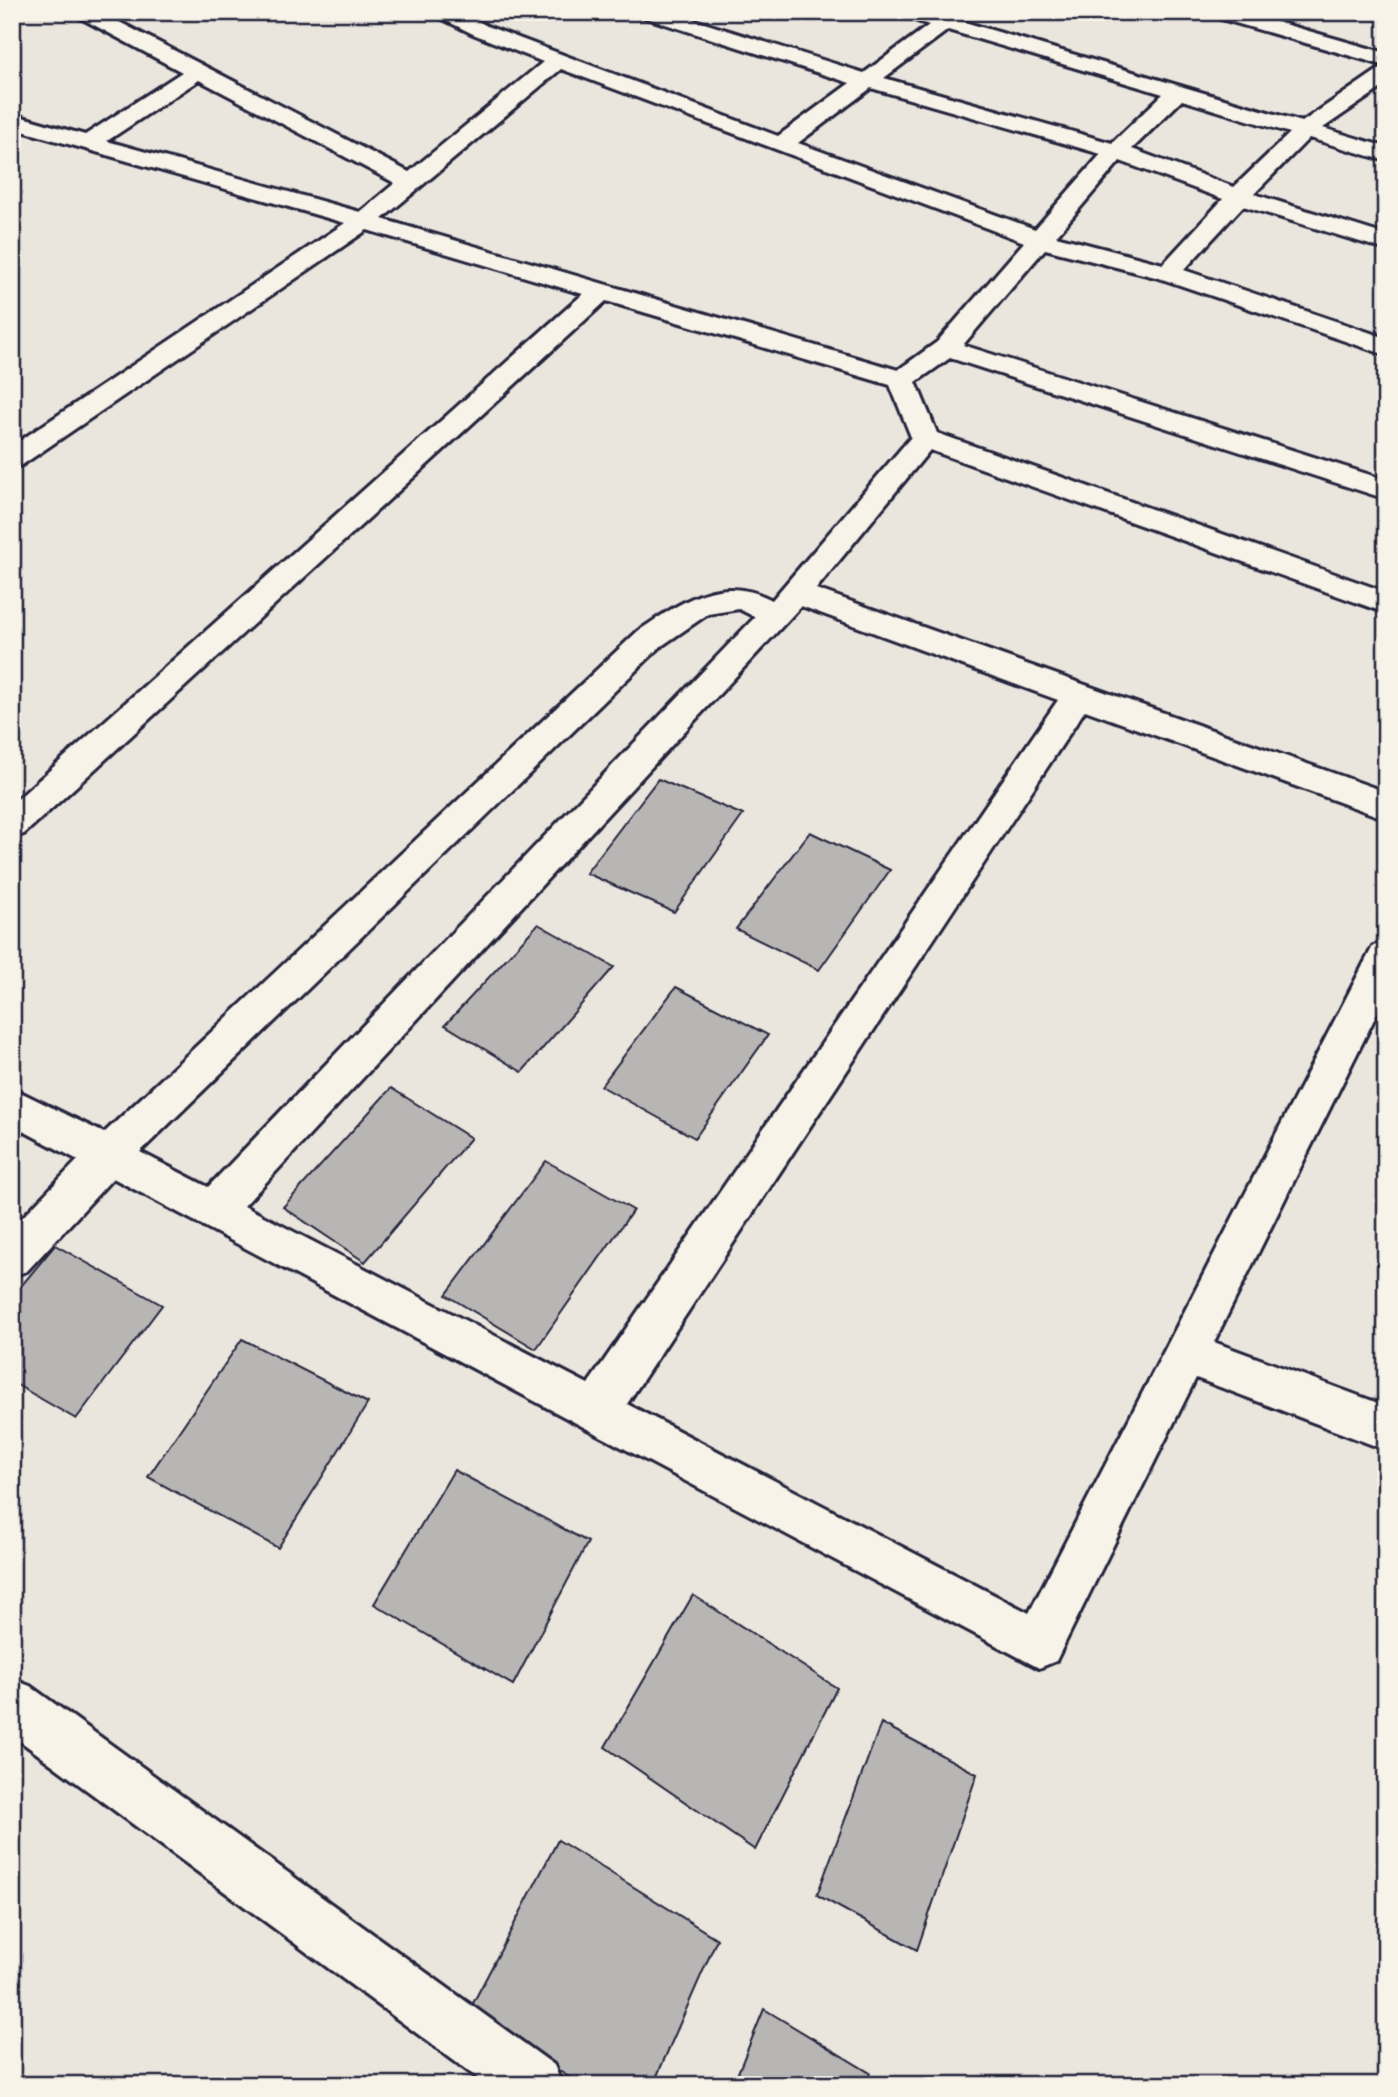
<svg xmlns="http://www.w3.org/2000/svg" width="1398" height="2097" font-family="Mynerve,sans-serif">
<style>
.building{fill:#b8b6b5;stroke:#22223b;stroke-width:2}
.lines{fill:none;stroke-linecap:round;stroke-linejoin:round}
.minor-casing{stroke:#22223b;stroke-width:6}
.minor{fill:#f7f3e8;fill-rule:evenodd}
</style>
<rect width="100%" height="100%" fill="#eae6de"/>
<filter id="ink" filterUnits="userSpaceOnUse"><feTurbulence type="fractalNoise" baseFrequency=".0143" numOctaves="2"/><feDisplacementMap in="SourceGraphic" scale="14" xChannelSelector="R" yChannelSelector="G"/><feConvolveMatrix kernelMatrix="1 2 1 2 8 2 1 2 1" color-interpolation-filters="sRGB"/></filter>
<g filter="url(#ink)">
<!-- building -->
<g class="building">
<polygon points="658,779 743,815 674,912 586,873"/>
<polygon points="810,832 890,870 819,970 736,929"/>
<polygon points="538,924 614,967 522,1072 445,1025"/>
<polygon points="676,987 768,1035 695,1138 601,1086"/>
<polygon points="391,1088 471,1138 365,1262 283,1207"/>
<polygon points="546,1161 633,1210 536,1349 446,1295"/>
<polygon points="55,1245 162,1305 76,1419 12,1382 12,1297"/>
<polygon points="242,1339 368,1403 278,1548 148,1477"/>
<polygon points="454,1470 588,1542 513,1685 374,1604"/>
<polygon points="693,1595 837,1688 755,1850 605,1747"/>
<polygon points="881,1723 977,1774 917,1950 817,1895"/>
<polygon points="558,1840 717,1939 653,2085 580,2085 470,2009"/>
<polygon points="764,2009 870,2073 865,2085 733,2085"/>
</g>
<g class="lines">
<!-- minor casing -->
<g class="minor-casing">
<g id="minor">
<path d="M 74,12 L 100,12 L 409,172 L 543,62 L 473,34 L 437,16 L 434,12 L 461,12 L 487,26 L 778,136 L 850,83 L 640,16 L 637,12 L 669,12 L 864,73 L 929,25 L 902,16 L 899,12 L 932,12 L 942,15 L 946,12 L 968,12 L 961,21 L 1302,122 L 1378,70 L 1386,69 L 1386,85 L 1323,128 L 1386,147 L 1386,161 L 1309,138 L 1254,194 L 1386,235 L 1386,250 L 1243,206 L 1184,270 L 1386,338 L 1386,355 L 1159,278 L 1045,249 L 963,345 L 1386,480 L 1386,499 L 950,358 L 916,382 L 937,433 L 1386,592 L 1386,613 L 930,450 L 816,589 L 1386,792 L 1386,819 L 1085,710 L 627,1404 L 1029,1613 L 1373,946 L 1386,942 L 1386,995 L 1214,1342 L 1386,1406 L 1386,1450 L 1196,1378 L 1056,1661 L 1039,1668 L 113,1178 L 27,1271 L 12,1276 L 12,1228 L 78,1160 L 12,1125 L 12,1088 L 104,1133 L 638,631 C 681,603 719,572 772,600 L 911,437 L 890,385 L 606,301 L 24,834 L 12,838 L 12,804 L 583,294 L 367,230 L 22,465 L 12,468 L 12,446 L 345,223 L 12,128 L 12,114 L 85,135 L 182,72 L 77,16 ZM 948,30 L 1163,94 L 1112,143 L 884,78 ZM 561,69 L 1024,242 L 937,342 L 898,370 L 382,219 ZM 199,80 L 395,183 L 360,212 L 107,141 ZM 871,88 L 1101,154 L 1035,229 L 798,143 ZM 1182,100 L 1290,133 L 1234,187 L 1132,149 ZM 1120,161 L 1223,199 L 1163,264 L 1056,236 ZM 801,606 L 1058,700 L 588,1384 L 244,1206 ZM 739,609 L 755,617 L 208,1187 L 140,1152 L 660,647 L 708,614 Z"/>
<polygon points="1208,12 1242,12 1386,53 1386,66 1211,16"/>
<polygon points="12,1679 30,1686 554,2065 562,2085 487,2085 12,1735"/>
</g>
</g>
<!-- minor -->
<use href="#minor" class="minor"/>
</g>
</g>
<!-- margin -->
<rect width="1398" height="2097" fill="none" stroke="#f7f3e8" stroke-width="42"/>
<rect x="21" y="21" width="1356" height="2055" fill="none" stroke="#22223b" stroke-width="2.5" filter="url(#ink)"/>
</svg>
